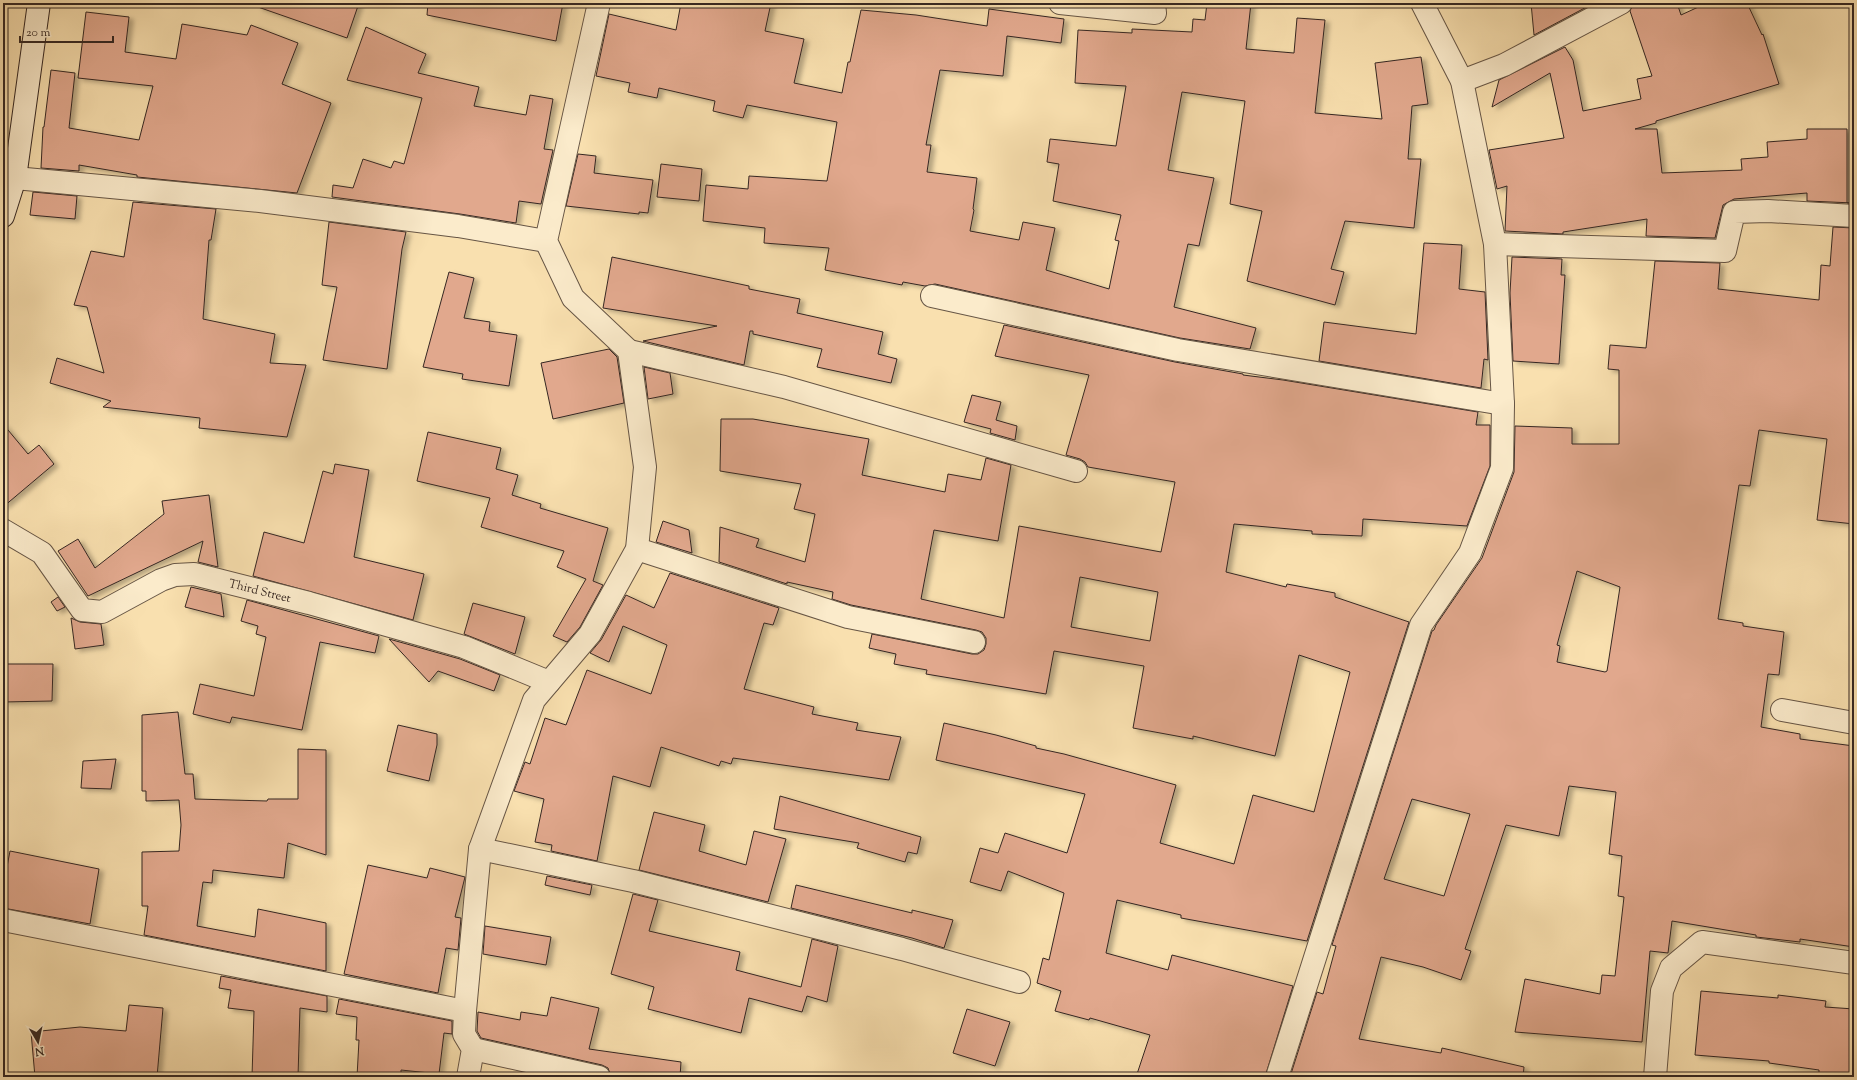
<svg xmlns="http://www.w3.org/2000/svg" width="1857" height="1080" font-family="'Sorts Mill Goudy',serif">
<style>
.building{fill:#e1a88d;stroke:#352722;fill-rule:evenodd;filter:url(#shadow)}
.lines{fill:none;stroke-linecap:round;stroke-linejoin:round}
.street-casing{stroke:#665545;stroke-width:24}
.secondary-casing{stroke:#352722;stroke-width:24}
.street{stroke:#fbebcb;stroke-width:22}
.secondary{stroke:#fbebcb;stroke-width:22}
.labels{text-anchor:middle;stroke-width:4;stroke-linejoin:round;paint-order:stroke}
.street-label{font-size:12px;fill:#352722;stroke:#fbebcb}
</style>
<defs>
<filter id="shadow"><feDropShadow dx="4.5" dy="2.5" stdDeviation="2" flood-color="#0004"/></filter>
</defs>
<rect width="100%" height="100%" fill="#f9e0af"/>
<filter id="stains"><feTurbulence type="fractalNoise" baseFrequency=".005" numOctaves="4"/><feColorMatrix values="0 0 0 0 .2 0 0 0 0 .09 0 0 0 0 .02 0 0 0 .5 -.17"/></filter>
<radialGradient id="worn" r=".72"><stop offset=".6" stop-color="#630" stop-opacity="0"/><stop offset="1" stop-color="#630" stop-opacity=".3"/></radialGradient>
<!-- building -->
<g class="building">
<polygon points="258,3 359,3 347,38 258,7"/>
<polygon points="428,3 563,3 556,41 427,15"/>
<polygon points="681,3 716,3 736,7 737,3 771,3 765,31 804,39 794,83 842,93 848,62 850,62 861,10 916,15 987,26 989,9 1064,19 1061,43 1007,36 1003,76 940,70 926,145 931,145 927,172 977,178 973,209 974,210 970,231 1019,240 1023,222 1055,228 1046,270 1109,289 1119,241 1115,240 1121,215 1053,201 1059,164 1047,162 1050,139 1116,146 1126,86 1075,83 1078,30 1132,33 1132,29 1192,32 1193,19 1205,20 1207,3 1251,3 1246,49 1294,53 1297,18 1325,20 1315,113 1382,119 1375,63 1421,57 1428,104 1412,106 1408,159 1421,159 1414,228 1345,221 1331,269 1344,272 1335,305 1247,281 1262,211 1230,204 1245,101 1182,92 1168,170 1214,178 1199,246 1188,244 1174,307 1256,328 1250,349 1180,338 935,284 925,286 903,282 902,285 825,270 829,248 764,243 765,228 703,221 706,185 748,189 749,176 827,181 837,122 747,105 743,118 713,111 715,101 659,88 657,98 628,92 630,83 596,76 609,14 676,30"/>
<polygon points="1531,3 1594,3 1534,35"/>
<polygon points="1633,3 1677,3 1681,15 1707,3 1747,3 1762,35 1763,34 1779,84 1656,121 1656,123 1635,129 1657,129 1662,173 1742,170 1741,159 1768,157 1767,142 1807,139 1807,129 1847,129 1847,203 1854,203 1807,201 1807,193 1734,199 1723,205 1715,238 1646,236 1647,219 1563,232 1563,234 1505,231 1507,186 1497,189 1489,150 1564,138 1550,73 1492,107 1499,80 1565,47 1573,60 1583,111 1641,99 1637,79 1652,76 1630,11"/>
<polygon points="86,12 129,17 125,52 176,59 182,24 247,35 251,25 298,43 282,84 331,103 297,193 137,177 137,175 79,165 79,171 41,168 43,127 44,127 51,70 75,73 69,128 139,140 153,86 78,78"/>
<polygon points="366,27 426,54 418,73 479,87 474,106 526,115 530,95 553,99 544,149 553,150 541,204 519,201 516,223 460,214 332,197 333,185 353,188 363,159 391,168 394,161 404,164 422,98 347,80"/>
<polygon points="578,154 596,156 594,173 653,180 648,213 639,212 639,214 566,206"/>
<polygon points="661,164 702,169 699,201 657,197"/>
<polygon points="33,192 77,196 75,219 30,215"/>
<polygon points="133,202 216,209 211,240 209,240 203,319 275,334 270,363 306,365 287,437 199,428 200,418 103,407 111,401 50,383 57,358 104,373 87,307 74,305 91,251 124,257"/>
<polygon points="329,222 406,232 402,249 387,369 323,360 337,287 322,285"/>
<path d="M 1833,227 L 1854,228 L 1854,274 L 1852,306 L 1854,307 L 1854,524 L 1817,520 L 1827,439 L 1759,430 L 1750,486 L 1739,485 L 1718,619 L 1743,623 L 1743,626 L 1784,632 L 1779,675 L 1768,674 L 1761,727 L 1800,734 L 1800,739 L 1854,746 L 1854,947 L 1800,939 L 1800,942 L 1756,937 L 1756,935 L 1672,921 L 1668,953 L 1650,951 L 1642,1042 L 1515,1032 L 1525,979 L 1600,994 L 1602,975 L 1615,976 L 1624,897 L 1618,896 L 1622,856 L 1609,854 L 1616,792 L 1569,786 L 1559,836 L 1506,825 L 1465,949 L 1471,951 L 1461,980 L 1423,967 L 1381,957 L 1359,1039 L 1441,1053 L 1442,1048 L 1524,1067 L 1523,1077 L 1290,1077 L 1317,992 L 1323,994 L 1336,946 L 1332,945 L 1432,631 L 1434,630 L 1436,625 L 1482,558 L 1514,472 L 1515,426 L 1572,428 L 1572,444 L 1619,444 L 1619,370 L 1608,369 L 1610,345 L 1646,348 L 1655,261 L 1720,263 L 1718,289 L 1819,300 L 1821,265 L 1830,266 ZM 1577,571 L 1620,587 L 1607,671 L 1605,672 L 1557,662 L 1560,646 L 1557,645 ZM 1412,799 L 1470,814 L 1444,896 L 1384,879 Z"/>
<polygon points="1424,243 1462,245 1459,289 1485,292 1488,360 1484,359 1481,388 1319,361 1324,322 1416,334"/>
<polygon points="612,257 749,286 749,289 800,299 797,313 883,332 878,354 897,359 891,383 817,367 822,349 753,334 753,331 750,331 744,365 643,341 717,326 603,308"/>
<polygon points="1512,257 1562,259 1561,275 1565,275 1559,364 1513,361 1510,293"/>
<polygon points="449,272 474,278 464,318 490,322 489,331 517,335 509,386 462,379 463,374 423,367"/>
<path d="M 1004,325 L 1175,362 L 1243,374 L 1243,375 L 1283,380 L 1478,412 L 1476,425 L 1490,425 L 1490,466 L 1467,526 L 1363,519 L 1362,536 L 1312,534 L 1312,531 L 1234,524 L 1226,572 L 1286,587 L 1287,584 L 1335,593 L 1335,597 L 1409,622 L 1307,941 L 1181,918 L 1181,915 L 1117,900 L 1106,953 L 1168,970 L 1172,955 L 1293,986 L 1265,1077 L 1136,1077 L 1150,1035 L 1090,1018 L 1089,1020 L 1055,1011 L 1061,991 L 1037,983 L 1043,958 L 1049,960 L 1064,893 L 1008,871 L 1001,891 L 970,882 L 980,848 L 998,853 L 1005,833 L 1067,853 L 1085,794 L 936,760 L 944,723 L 996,735 L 1036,746 L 1036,748 L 1064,754 L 1176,785 L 1160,843 L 1234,864 L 1253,795 L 1314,812 L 1350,672 L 1299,655 L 1275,756 L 1193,736 L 1193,739 L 1133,728 L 1144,666 L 1054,651 L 1046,694 L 926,674 L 927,670 L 894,664 L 896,654 L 869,648 L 872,634 L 972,654 L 978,654 L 984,650 L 986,644 L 986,638 L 982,632 L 976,630 L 851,605 L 832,599 L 833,592 L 787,582 L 787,584 L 719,562 L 720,527 L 759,539 L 756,547 L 805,562 L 815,514 L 794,509 L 801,484 L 720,471 L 721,419 L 753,419 L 869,439 L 862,475 L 945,492 L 948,474 L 981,480 L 986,458 L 1011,465 L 998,541 L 934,530 L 921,599 L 1004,618 L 1019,526 L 1161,552 L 1175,482 L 1088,467 L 1085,462 L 1080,459 L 1066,455 L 1089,375 L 995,356 ZM 1080,577 L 1158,592 L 1150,641 L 1071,627 Z"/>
<polygon points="609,349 617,357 624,403 553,419 541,363"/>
<polygon points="644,367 670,373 673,394 648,399"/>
<polygon points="972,395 1001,402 996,420 1017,426 1015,440 990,433 991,429 964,422"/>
<polygon points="3,424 28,454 39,445 54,464 3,507"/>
<polygon points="428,432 501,448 496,469 518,475 512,495 541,504 540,508 608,528 593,581 603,585 580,627 567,642 553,636 586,579 557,567 564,551 481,527 490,498 417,481"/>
<polygon points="335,464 369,470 354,557 424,574 413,620 253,576 264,532 304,543 323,471 333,474"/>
<polygon points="209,495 218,567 198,562 203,541 88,596 58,551 78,539 95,568 164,514 162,501"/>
<polygon points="663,521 689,530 692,553 656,542"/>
<polygon points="670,573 779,608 773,625 764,623 744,689 814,707 812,714 858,723 856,730 901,737 889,780 733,758 731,764 721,761 719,766 661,747 650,787 613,776 597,861 551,851 552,845 535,842 544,799 514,791 525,762 530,764 545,718 566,725 587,670 651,694 667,645 623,626 609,662 590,653 601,640 626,595 654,608"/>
<polygon points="191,587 221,594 224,617 185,607"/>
<polygon points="58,597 65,607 57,611 51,602"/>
<polygon points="247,600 379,636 375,653 320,642 302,730 232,717 230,723 193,714 200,684 254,696 266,637 256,634 258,626 241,621"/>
<polygon points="473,603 525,617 515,654 464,634"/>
<polygon points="71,618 80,622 101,624 104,645 75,649"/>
<polygon points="389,639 460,659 500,675 494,691 438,671 429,682"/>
<polygon points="3,664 53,664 52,701 3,702"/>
<polygon points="178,712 185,774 193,774 195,799 267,801 268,799 298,799 298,749 326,750 326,855 288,843 284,878 213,870 212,883 203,882 197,926 255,937 258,909 326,923 326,971 144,935 148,906 142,906 142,852 179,851 181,825 179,800 146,801 146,791 142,791 142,715"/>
<polygon points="398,725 437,734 437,745 429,781 387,771"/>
<polygon points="116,759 111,789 81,788 83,761"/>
<polygon points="780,796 921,837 917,854 908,852 905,862 857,848 859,843 774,829"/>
<polygon points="654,812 705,825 699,851 746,865 754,831 786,839 768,902 639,870"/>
<polygon points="10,851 99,869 90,924 3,908 3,888"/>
<polygon points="368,865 427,878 430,868 465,877 455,917 461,918 458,950 446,948 438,993 344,974"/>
<polygon points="547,876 592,885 590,895 545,885"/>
<polygon points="796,885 912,913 912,910 953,920 944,948 912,938 791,908"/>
<polygon points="633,894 658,900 649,931 740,952 736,970 801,987 812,939 838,946 827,1002 807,996 802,1012 749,998 741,1033 648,1009 654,987 611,974"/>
<polygon points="485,926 551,937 546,965 483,954"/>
<polygon points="221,976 327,996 327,1012 300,1008 298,1077 252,1077 254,1011 228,1008 231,990 219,988"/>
<polygon points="1701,991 1778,998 1778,995 1826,1001 1825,1007 1854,1009 1854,1077 1819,1074 1819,1070 1769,1063 1769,1061 1695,1055"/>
<polygon points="551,997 599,1008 589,1049 681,1062 680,1077 611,1077 608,1068 602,1065 481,1038 477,1031 478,1012 520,1020 521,1012 547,1016"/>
<polygon points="339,999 452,1021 452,1034 444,1033 439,1074 401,1070 401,1077 357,1077 359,1040 356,1040 357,1017 336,1014"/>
<polygon points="129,1005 163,1008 157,1077 35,1077 31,1032 80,1027 126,1031"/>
<polygon points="967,1009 1010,1022 995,1066 953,1053"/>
</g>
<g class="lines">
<!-- street casing -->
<g class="street-casing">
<g id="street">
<polyline points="1060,3 1155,13 1154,3"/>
<polyline points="1462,81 1504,65 1621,3"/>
<polyline points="15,178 260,201 458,226 546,241"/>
<polyline points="1495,244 1725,251 1734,212 1768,211 1854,216"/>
<polyline points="932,296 1178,350 1503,404"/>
<polyline points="629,351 784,387 1076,471"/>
<path id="s1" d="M 3,530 L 42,553 L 82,610 L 102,612 L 161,580 L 175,575 L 194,574 L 309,603 L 464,647 L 549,682"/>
<polyline points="637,549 848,617 974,642"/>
<polyline points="1782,710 1854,723"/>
<polyline points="480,849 633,881 902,949 1019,982"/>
<polyline points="3,920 465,1011"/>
<polyline points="473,1049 599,1077"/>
<polyline points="468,1077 473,1049 464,1034 465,1011 480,849 534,700 590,634 637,549 645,467 629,351 573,298 546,241 599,3"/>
<polyline points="1277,1077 1421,625 1470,553 1502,468 1503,404 1495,244 1462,81 1422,3"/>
<polyline points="1655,1077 1662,991 1671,968 1702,942 1854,963"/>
</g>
</g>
<!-- secondary casing -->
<g class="secondary-casing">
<polyline id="secondary" points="3,216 15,178 39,3"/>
</g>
<!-- street -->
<use href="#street" class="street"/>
<!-- secondary -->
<use href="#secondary" class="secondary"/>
</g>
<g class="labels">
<!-- street labels -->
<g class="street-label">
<text dy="4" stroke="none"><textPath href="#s1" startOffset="304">Third Street</textPath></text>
</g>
</g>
<!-- margin -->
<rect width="1857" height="1080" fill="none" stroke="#f9e0af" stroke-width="16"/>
<rect x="4" y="4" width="1849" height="1072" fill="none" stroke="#352722" stroke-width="2"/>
<rect x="8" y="8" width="1841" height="1064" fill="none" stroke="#352722"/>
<!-- north arrow -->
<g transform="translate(38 1042) rotate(171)" stroke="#fbebcb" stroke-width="3" paint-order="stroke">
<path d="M0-3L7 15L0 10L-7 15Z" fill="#352722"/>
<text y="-6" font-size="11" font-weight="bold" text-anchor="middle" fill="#352722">N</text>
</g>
<!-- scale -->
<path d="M20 36v6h93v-6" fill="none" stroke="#352722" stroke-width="2"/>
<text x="26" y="36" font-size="12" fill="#352722" stroke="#fbebcb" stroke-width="3" paint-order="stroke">20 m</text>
<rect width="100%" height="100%" filter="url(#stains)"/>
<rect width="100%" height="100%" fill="url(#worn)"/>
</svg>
